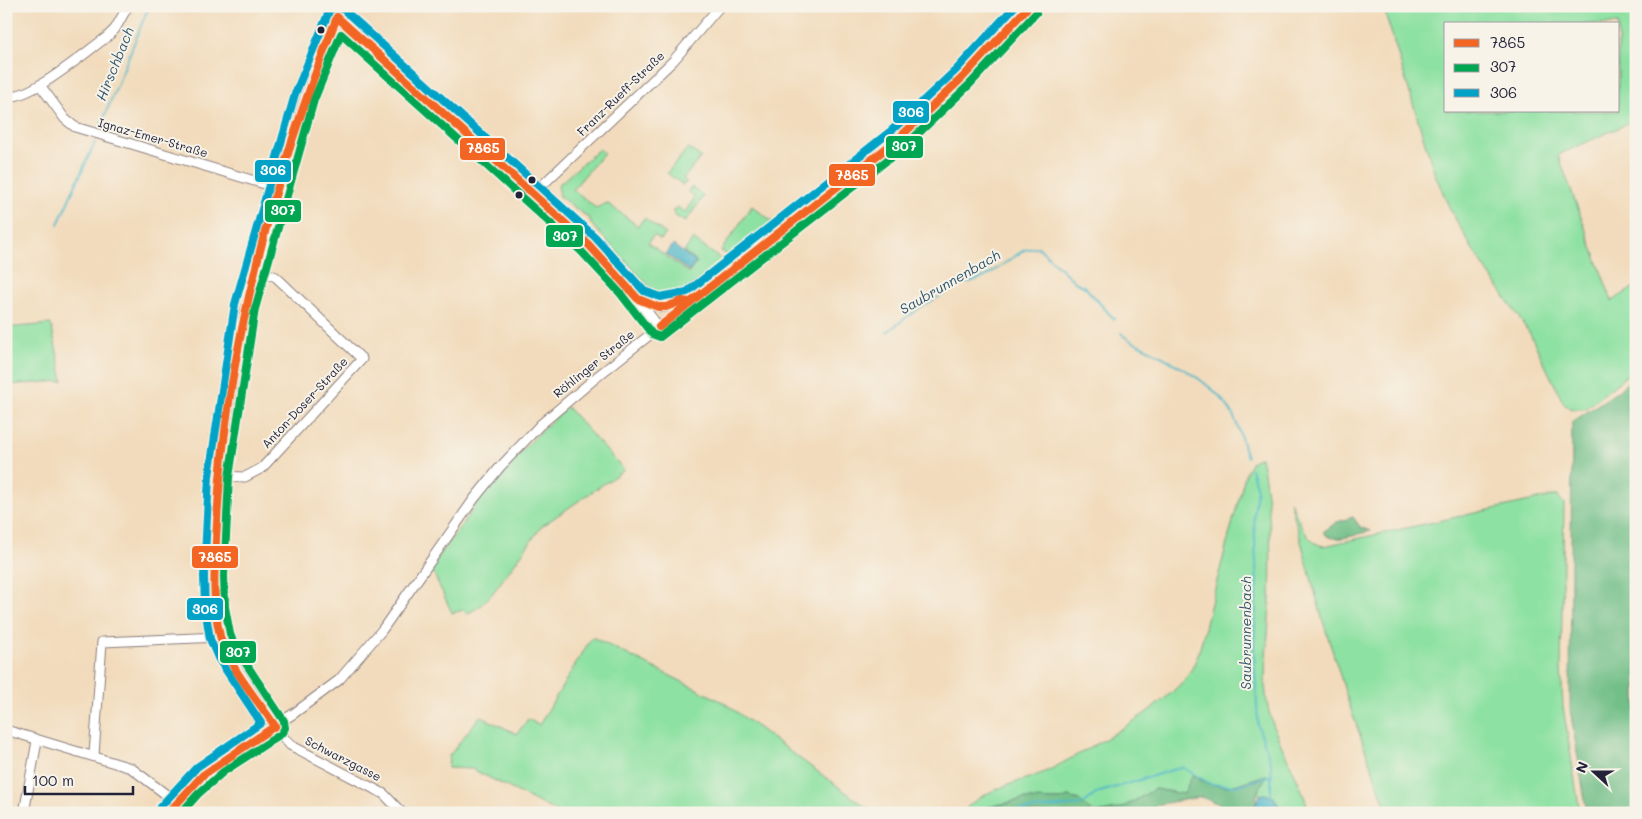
<svg xmlns="http://www.w3.org/2000/svg" width="1642" height="819" font-family="Mali,sans-serif">
<style>
.green{fill:#8de1a2;stroke:#58826e;fill-rule:evenodd}
.forest{fill:#72bf88;stroke:#4a7062}
.water{fill:#4db8c9;stroke:#386d82}
.lines{fill:none;stroke-linecap:round;stroke-linejoin:round}
.stream{stroke:#4db8c9;stroke-width:2}
.minor-casing{stroke:#8a7e7c;stroke-width:11}
.minor{stroke:#fff;stroke-width:9}
.bus-1-casing{stroke:#f7f3e8;stroke-width:11}
.bus-2-casing{stroke:#f7f3e8;stroke-width:11}
.bus-3-casing{stroke:#f7f3e8;stroke-width:11}
.bus-1{stroke:#f26522;stroke-width:8}
.bus-2{stroke:#00a651;stroke-width:8}
.bus-3{stroke:#02a2c7;stroke-width:8}
.bus-dot{fill:#22223b;stroke:#f7f3e8;stroke-width:2}
.labels{text-anchor:middle;stroke-width:4;stroke-linejoin:round;paint-order:stroke}
.street-label{font-size:12px;fill:#22223b;stroke:#f7f3e8}
.water-label{font-size:14px;font-style:italic;fill:#31566d;stroke:#f7f3e8}
.line-badge{stroke:#f7f3e8;stroke-width:2}
.badge-label{font-size:14px;text-anchor:middle;font-weight:bold;fill:#fff}
</style>
<rect width="100%" height="100%" fill="#f7f3e8"/>
<filter id="ink" filterUnits="userSpaceOnUse"><feTurbulence type="fractalNoise" baseFrequency=".02" numOctaves="2"/><feDisplacementMap in="SourceGraphic" scale="10" xChannelSelector="R" yChannelSelector="G"/><feConvolveMatrix kernelMatrix="1 2 1 2 8 2 1 2 1" color-interpolation-filters="sRGB"/></filter>
<filter id="wash" filterUnits="userSpaceOnUse"><feTurbulence type="fractalNoise" baseFrequency=".0096" numOctaves="4" result="noise"/><feDisplacementMap in="SourceGraphic" scale="20" xChannelSelector="R" yChannelSelector="G"/><feGaussianBlur stdDeviation="1.12" result="paint"/><feColorMatrix in="noise" values="0 0 0 0 0 0 0 0 0 0 0 0 0 0 0 0 0 1.4 0 .05"/><feComposite in="paint" operator="in"/></filter>
<g filter="url(#wash)">
<rect width="100%" height="100%" fill="#f2dbbc"/>
<!-- green -->
<g class="green">
<path d="M 1383,6 L 1636,6 L 1636,120 L 1558,155 L 1612,301 L 1636,286 L 1636,368 L 1585,409 L 1571,409 L 1564,404 L 1530,334 L 1473,250 L 1450,209 L 1434,172 ZM 1446,24 L 1618,24 L 1618,111 L 1446,111 Z"/>
<polygon points="688,148 701,157 683,179 687,182 683,185 667,173"/>
<path d="M 599,149 L 604,153 L 573,189 L 596,208 L 607,203 L 638,226 L 644,218 L 666,234 L 661,240 L 654,235 L 648,243 L 689,273 L 697,262 L 684,252 L 693,239 L 725,262 C 709,275 679,299 659,297 L 592,225 L 589,218 L 560,197 L 558,185 Z"/>
<polygon points="690,188 693,188 704,196 685,222 674,215 673,210 677,207 685,212 695,197 688,192"/>
<polygon points="752,206 774,223 731,257 721,251"/>
<polygon points="51,324 63,381 6,385 6,328"/>
<polygon points="567,407 624,470 542,526 492,594 479,607 467,614 463,610 452,613 431,568 485,492 530,442"/>
<path d="M 1261,457 C 1272,510 1272,565 1269,619 C 1268,643 1263,673 1266,695 C 1270,736 1300,773 1309,813 L 1280,813 L 1277,801 L 1257,793 L 1266,775 L 1231,786 L 1207,785 L 1185,794 L 1155,789 L 1122,808 L 1097,813 L 1085,808 L 1079,800 L 1068,797 L 1061,800 L 1024,799 L 962,813 C 985,785 1024,784 1055,767 C 1091,748 1165,707 1188,675 C 1200,658 1204,631 1209,611 C 1221,565 1234,518 1246,472 L 1252,461 Z"/>
<path d="M 1553,496 L 1558,496 L 1564,504 L 1561,666 L 1563,707 L 1580,813 L 1388,813 L 1350,707 L 1322,618 L 1290,501 C 1297,515 1305,544 1324,546 Z"/>
<polygon points="592,637 723,702 874,813 559,813 472,769 448,768 449,756 480,716 517,734 528,719 539,725"/>
</g>
<!-- forest -->
<g class="forest">
<polygon points="1636,375 1636,813 1587,813 1570,709 1572,422 1618,391"/>
<path d="M 1353,517 L 1360,527 L 1370,531 C 1356,534 1333,545 1323,532 L 1337,522 Z"/>
<path d="M 1192,775 C 1221,794 1237,785 1267,775 L 1257,793 L 1255,813 L 1231,813 L 1222,805 L 1201,797 L 1160,804 L 1143,813 L 1097,813 L 1122,808 L 1155,789 L 1184,794 Z"/>
<polygon points="1068,797 1079,800 1092,813 968,813 1024,799 1061,800"/>
</g>
<!-- water -->
<g class="water">
<polygon points="673,245 696,262 689,271 666,254"/>
<polygon points="1265,794 1274,797 1283,813 1255,813 1254,808 1260,795"/>
</g>
<g class="lines">
<!-- stream -->
<g class="stream">
<polyline points="99,130 149,6"/>
<polyline points="58,224 95,142"/>
<polyline points="887,332 919,308 960,285 985,277 1024,250 1038,247 1075,282 1085,287 1114,319"/>
<path d="M 1121,333 C 1126,341 1142,345 1150,350 C 1178,366 1216,384 1232,413 C 1239,426 1242,443 1247,457"/>
<polyline points="1251,469 1257,489 1254,516 1257,587 1254,647 1258,725 1271,763 1271,796"/>
<polyline points="988,813 1082,805 1097,793 1182,767 1210,784 1237,786 1273,775"/>
</g>
</g>
</g>
<g filter="url(#ink)">
<g class="lines">
<!-- minor casing -->
<g class="minor-casing">
<g id="minor">
<polyline points="325,6 588,244 628,287 659,327"/>
<polyline points="341,6 305,97 240,330 219,476 215,608 220,637 226,652 278,731 290,745 384,794 402,813"/>
<polyline points="40,85 65,119 75,127 278,188"/>
<path d="M 6,97 C 33,98 84,53 107,37 L 115,29 L 128,6"/>
<polyline points="533,194 673,61 720,6"/>
<path d="M 640,300 C 649,304 658,309 667,307 C 676,306 680,300 690,302"/>
<polyline points="219,476 245,477 262,468 362,359 276,277 256,269"/>
<polyline points="6,730 131,768 176,802"/>
<polyline points="94,755 102,642 220,637"/>
<polyline points="24,813 37,741"/>
<polyline points="168,813 176,802 224,758 293,714 339,680 382,630 474,499 500,467 540,425 599,375 898,139 963,77 1029,6"/>
</g>
</g>
<!-- minor -->
<use href="#minor" class="minor"/>
<!-- bus-1 casing -->
<g class="bus-1-casing">
<g id="bus-1">
<polyline points="337,17 588,244 638,299 658,307 666,307 682,301 690,302"/>
<polyline points="659,327 898,139 963,77 1029,6"/>
<path d="M 275,726 C 259,702 226,663 220,636 C 211,599 215,560 217,523 C 225,352 274,175 337,17"/>
<polyline points="168,813 203,775 275,726"/>
</g>
</g>
<!-- bus-2 casing -->
<g class="bus-2-casing">
<polyline id="bus-2" points="181,813 198,794 223,772 281,734 285,728 284,721 235,647 230,634 225,607 224,576 229,477 255,309 314,100 341,34 581,251 620,293 652,334 660,337 904,147 970,84 1036,13"/>
</g>
<!-- bus-3 casing -->
<g class="bus-3-casing">
<polyline id="bus-3" points="160,807 197,767 261,723 218,658 210,639 205,608 204,576 209,476 235,304 295,94 330,9 338,7 344,10 595,237 644,291 660,297 687,292 891,131 956,70 1015,6"/>
</g>
<!-- bus-1 -->
<use href="#bus-1" class="bus-1"/>
<!-- bus-2 -->
<use href="#bus-2" class="bus-2"/>
<!-- bus-3 -->
<use href="#bus-3" class="bus-3"/>
</g>
</g>
<!-- markers -->
<g class="bus-dot">
<circle cx="321" cy="30" r="4.5"/>
<circle cx="532" cy="180" r="4.5"/>
<circle cx="519" cy="195" r="4.5"/>
</g>
<g class="labels">
<!-- street labels -->
<g class="street-label">
<text transform="translate(621 94) rotate(-44)" y="4">Franz-Rueff-Straße</text>
<text transform="translate(153 138) rotate(16)" y="4">Ignaz-Emer-Straße</text>
<text transform="translate(594 364) rotate(-39)" y="4">Röhlinger Straße</text>
<text transform="translate(305 403) rotate(-47)" y="4">Anton-Doser-Straße</text>
<text transform="translate(343 759) rotate(27)" y="4">Schwarzgasse</text>
</g>
<!-- water labels -->
<g class="water-label">
<text transform="translate(115 64) rotate(-68)" y="5">Hirschbach</text>
<text transform="translate(950 282) rotate(-30)" y="5">Saubrunnenbach</text>
<text transform="translate(1246 633) rotate(-90)" y="5">Saubrunnenbach</text>
</g>
</g>
<g class="line-badge">
<rect x="892" y="100" width="38" height="24" rx="5" fill="#02a2c7"/>
<rect x="885" y="135" width="39" height="24" rx="5" fill="#00a651"/>
<rect x="459" y="137" width="47" height="24" rx="5" fill="#f26522"/>
<rect x="254" y="159" width="38" height="24" rx="5" fill="#02a2c7"/>
<rect x="828" y="163" width="48" height="24" rx="5" fill="#f26522"/>
<rect x="264" y="199" width="38" height="24" rx="5" fill="#00a651"/>
<rect x="545" y="224" width="39" height="24" rx="5" fill="#00a651"/>
<rect x="191" y="545" width="48" height="24" rx="5" fill="#f26522"/>
<rect x="186" y="597" width="38" height="24" rx="5" fill="#02a2c7"/>
<rect x="219" y="640" width="38" height="24" rx="5" fill="#00a651"/>
</g>
<g class="badge-label">
<text x="911" y="117">306</text>
<text x="904" y="151">307</text>
<text x="483" y="153">7865</text>
<text x="273" y="175">306</text>
<text x="852" y="180">7865</text>
<text x="283" y="215">307</text>
<text x="565" y="241">307</text>
<text x="215" y="562">7865</text>
<text x="205" y="614">306</text>
<text x="238" y="657">307</text>
</g>
<!-- margin -->
<rect width="1642" height="819" fill="none" stroke="#f7f3e8" stroke-width="25"/>
<!-- legend -->
<rect x="1444" y="22" width="175" height="90" fill="#f7f3e8" stroke="#a29fa3"/>
<rect x="1454" y="39" width="25" height="8" fill="#f26522" stroke="#a29fa3"/>
<text x="1490" y="48" font-size="15" fill="#22223b">7865</text>
<rect x="1454" y="64" width="25" height="8" fill="#00a651" stroke="#a29fa3"/>
<text x="1490" y="72" font-size="15" fill="#22223b">307</text>
<rect x="1454" y="89" width="25" height="8" fill="#02a2c7" stroke="#a29fa3"/>
<text x="1490" y="98" font-size="15" fill="#22223b">306</text>
<!-- north arrow -->
<g transform="translate(1594 772) rotate(291)" stroke="#f7f3e8" stroke-width="4" paint-order="stroke">
<path d="M0-4L9 19L0 12L-9 19Z" fill="#22223b"/>
<text y="-8" font-size="14" font-weight="bold" text-anchor="middle" fill="#22223b">N</text>
</g>
<!-- scale -->
<path d="M25 786v8h108v-8" fill="none" stroke="#22223b" stroke-width="2.5"/>
<text x="32" y="786" font-size="15" fill="#22223b" stroke="#f7f3e8" stroke-width="4" paint-order="stroke">100 m</text>
</svg>
